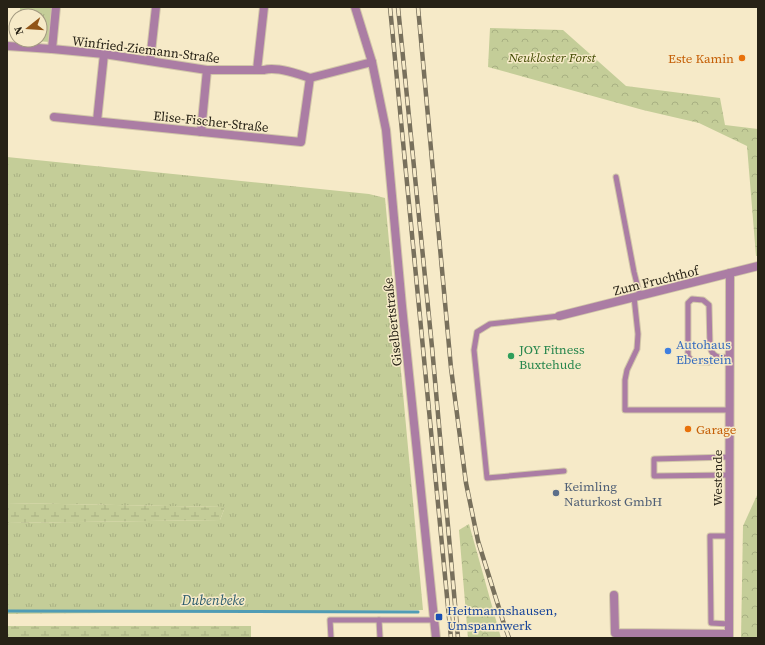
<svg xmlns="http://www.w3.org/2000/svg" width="765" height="645" font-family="'Source Serif 4',serif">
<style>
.grass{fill:url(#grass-tufts)}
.forest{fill:url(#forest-crowns)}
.wetland{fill:url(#wetland-marsh)}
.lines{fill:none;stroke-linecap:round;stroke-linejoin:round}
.stream{stroke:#509cb5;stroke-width:3}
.service-casing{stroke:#d1c6a8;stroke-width:7}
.minor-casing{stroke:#d1c6a8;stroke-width:10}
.service{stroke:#ab7da4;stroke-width:5}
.minor{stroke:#ab7da4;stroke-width:8}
.rail-casing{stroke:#78705c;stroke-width:4.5}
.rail{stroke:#f6eac8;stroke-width:3;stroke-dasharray:9;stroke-linecap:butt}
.food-dot{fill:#e8710a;stroke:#f6eac8;stroke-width:1.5}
.shop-dot{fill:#3f7fe0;stroke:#f6eac8;stroke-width:1.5}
.leisure-dot{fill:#2e9e5b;stroke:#f6eac8;stroke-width:1.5}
.service-dot{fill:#5c6f8a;stroke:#f6eac8;stroke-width:1.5}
.transit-dot{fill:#1a4fb4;stroke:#f6eac8;stroke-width:1.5}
.labels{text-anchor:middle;stroke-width:3;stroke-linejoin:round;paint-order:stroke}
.street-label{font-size:13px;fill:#272216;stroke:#f6eac8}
.park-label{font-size:13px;font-style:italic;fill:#434b03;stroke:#f6eac8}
.food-label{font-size:13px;fill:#c56008;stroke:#f6eac8;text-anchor:end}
.shop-label{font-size:13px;fill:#366cbe;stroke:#f6eac8;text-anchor:start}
.leisure-label{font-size:13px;fill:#27864d;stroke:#f6eac8;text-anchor:start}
.service-label{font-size:13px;fill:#4e5e75;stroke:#f6eac8;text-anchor:start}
.transit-label{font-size:13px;fill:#164399;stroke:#f6eac8;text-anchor:start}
.water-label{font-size:14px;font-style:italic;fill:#2d5c6d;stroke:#f6eac8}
</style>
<defs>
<pattern id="grass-tufts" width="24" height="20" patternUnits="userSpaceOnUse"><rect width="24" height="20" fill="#c4cd98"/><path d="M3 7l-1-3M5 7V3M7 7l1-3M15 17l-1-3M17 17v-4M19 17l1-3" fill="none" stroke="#a8b082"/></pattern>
<pattern id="forest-crowns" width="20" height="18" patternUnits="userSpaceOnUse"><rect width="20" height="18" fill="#c4cd98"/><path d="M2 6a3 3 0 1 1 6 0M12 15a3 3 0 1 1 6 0" fill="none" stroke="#a8b082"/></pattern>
<pattern id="wetland-marsh" width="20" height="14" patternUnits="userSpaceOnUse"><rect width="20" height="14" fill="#c4cd98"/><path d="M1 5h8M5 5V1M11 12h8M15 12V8" fill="none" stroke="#a8b082"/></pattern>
</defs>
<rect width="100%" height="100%" fill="#f6eac8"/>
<!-- grass -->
<g class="grass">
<polygon points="20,7 52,7 49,42 27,40 40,40 40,16 20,16"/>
<polygon points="7,157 369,194 385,198 423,610 7,614 7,523 220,520 225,507 7,503"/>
</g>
<!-- forest -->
<g class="forest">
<polygon points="490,28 563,30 626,86 720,98 725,125 758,129 758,256 756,256 747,146 699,123 643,110 488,67"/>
<polygon points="758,493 758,638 741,638 743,526"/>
<polygon points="469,524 501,638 468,638 459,530"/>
</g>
<!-- wetland -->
<g class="wetland">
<polygon points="7,503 225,507 220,520 7,523"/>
<rect x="7" y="626" width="244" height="12"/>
</g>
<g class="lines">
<!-- stream -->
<polyline class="stream" points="7,611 418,612"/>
<!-- service casing -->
<g class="service-casing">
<g id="service">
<polyline points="616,177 634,272 640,296"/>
<polyline points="634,297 638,334 637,349 627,370 625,380 625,410 729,410"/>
<polyline points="559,316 490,324 477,332 474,350 487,478 564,471"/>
<path d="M 720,358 L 718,361 C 708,362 693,365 688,356 L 688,303 L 692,299 L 703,300 L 709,305 L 710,348 C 714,358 719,358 729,357"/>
<polyline points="729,475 654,476 654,459 729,457"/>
<polyline points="379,620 380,638"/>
<polyline points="729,624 711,623 710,536 729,536"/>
<polyline points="331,638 330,620 434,620"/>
</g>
</g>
<!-- minor casing -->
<g class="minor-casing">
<g id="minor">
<path d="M 56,7 L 52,49 L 104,54 L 207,70 L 264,70 C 276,66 299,74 310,78 L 372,62"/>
<polyline points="355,7 372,62 386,130 402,306 436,638"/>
<polyline points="7,46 52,49"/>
<polyline points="150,61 156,7"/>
<polyline points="257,70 264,7"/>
<polyline points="54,117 301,142 310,78"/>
<polyline points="97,121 104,54"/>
<polyline points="201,132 207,70"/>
<polyline points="559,316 758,266"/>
<polyline points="614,595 615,633 729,634"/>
<polyline points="729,638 730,273"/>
</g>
</g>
<!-- service -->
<use href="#service" class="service"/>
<!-- minor -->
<use href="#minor" class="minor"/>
<!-- rail casing -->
<g class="rail-casing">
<g id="rail">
<polyline points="390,7 451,638"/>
<polyline points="398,7 432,347 458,638"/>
<polyline points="418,7 451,368 466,483 478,541 503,621 509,638"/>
</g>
</g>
<!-- rail -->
<use href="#rail" class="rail"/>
</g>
<!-- markers -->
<g class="food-dot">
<circle cx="742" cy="58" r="4"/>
<circle cx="688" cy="429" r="4"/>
</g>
<circle class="shop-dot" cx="668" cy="351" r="4"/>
<circle class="leisure-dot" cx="511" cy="356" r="4"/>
<circle class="service-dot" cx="556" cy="493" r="4"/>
<rect class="transit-dot" x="435" y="613" width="8" height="8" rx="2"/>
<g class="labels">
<!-- street labels -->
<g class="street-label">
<text transform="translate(146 49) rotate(7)" y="5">Winfried-Ziemann-Straße</text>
<text transform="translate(211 121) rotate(6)" y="5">Elise-Fischer-Straße</text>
<text transform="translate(656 280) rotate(-14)" y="5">Zum Fruchthof</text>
<text transform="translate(392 322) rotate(-96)" y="5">Giselbertstraße</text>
<text transform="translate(717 478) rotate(-90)" y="5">Westende</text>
</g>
<!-- park labels -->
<g class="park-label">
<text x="552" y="62">Neukloster Forst</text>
</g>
<!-- food labels -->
<g class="food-label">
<text x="734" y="63">Este Kamin</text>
<text x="696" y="434" text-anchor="start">Garage</text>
</g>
<!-- shop labels -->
<g class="shop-label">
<text x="676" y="349">Autohaus<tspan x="676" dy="15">Eberstein</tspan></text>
</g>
<!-- leisure labels -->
<g class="leisure-label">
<text x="519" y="354">JOY Fitness<tspan x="519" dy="15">Buxtehude</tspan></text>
</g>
<!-- service labels -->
<g class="service-label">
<text x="564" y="491">Keimling<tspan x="564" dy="15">Naturkost GmbH</tspan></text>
</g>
<!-- transit labels -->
<g class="transit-label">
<text x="447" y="615">Heitmannshausen,<tspan x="447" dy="15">Umspannwerk</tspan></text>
</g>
<!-- water labels -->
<g class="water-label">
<text x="213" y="605">Dubenbeke</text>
</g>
</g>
<!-- border -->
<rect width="765" height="645" fill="none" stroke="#272216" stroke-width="16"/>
<!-- north arrow -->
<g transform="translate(28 28) rotate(253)"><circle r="19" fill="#f6eac8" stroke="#a39a81"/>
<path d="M0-3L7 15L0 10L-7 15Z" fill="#915517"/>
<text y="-6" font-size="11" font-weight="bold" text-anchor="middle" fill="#272216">N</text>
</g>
</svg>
